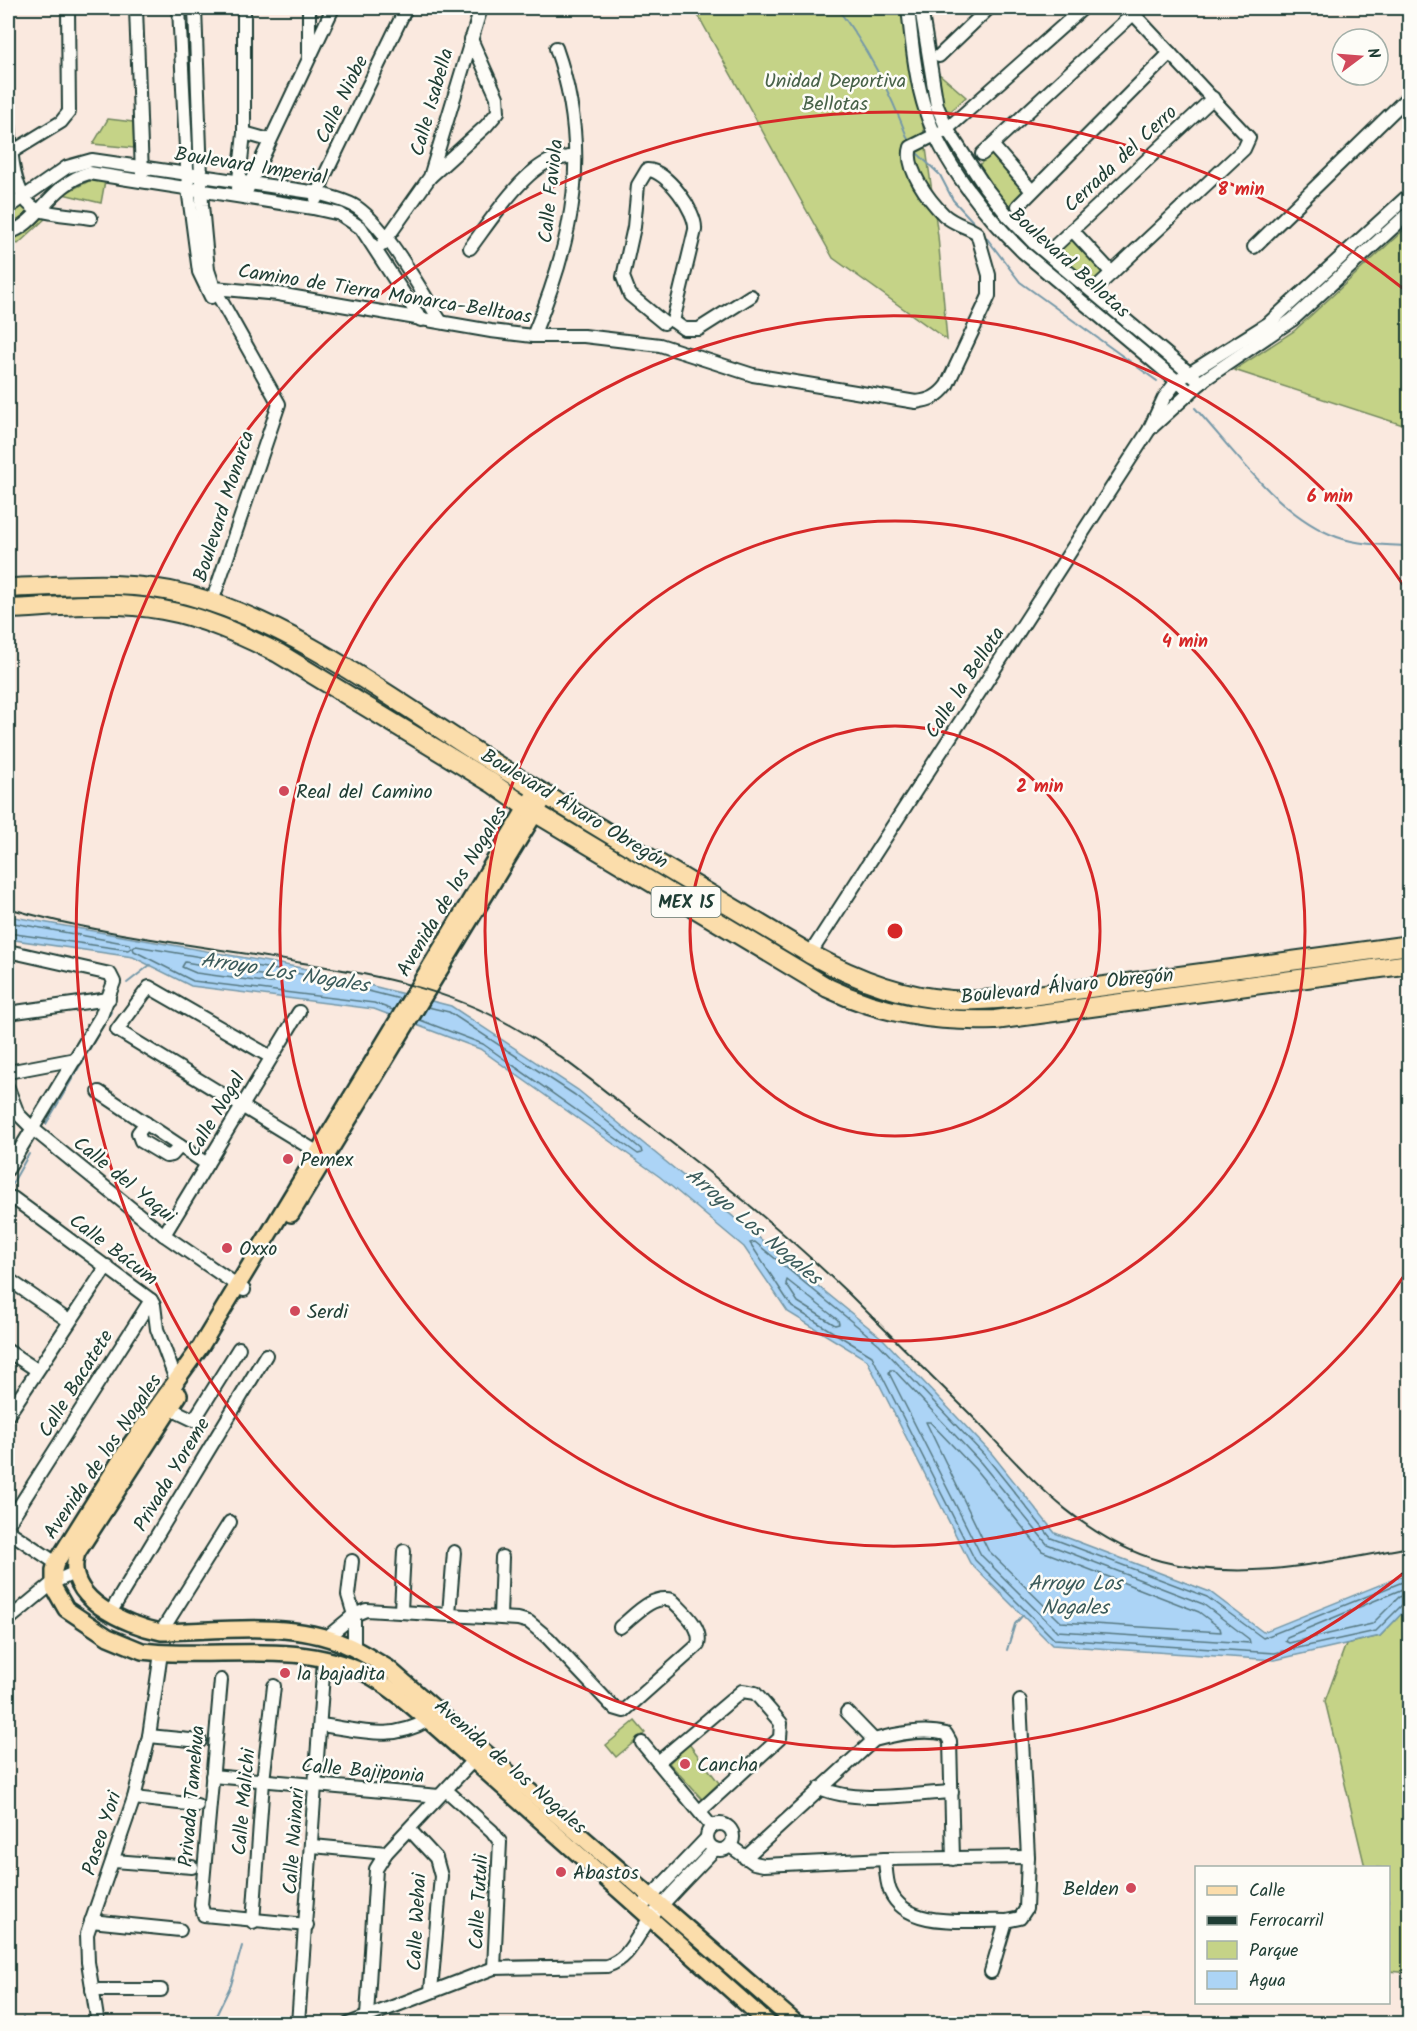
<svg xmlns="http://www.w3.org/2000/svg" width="1417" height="2031" font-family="Kalam,sans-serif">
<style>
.green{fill:#c5d387;stroke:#72885e;stroke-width:1.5}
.water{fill:#acd4f6;stroke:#7498a8;stroke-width:1.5}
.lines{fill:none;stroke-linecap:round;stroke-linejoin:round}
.shore{stroke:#577982;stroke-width:1.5}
.stream{stroke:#7498a8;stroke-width:2}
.minor-casing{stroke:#1f3d34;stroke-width:16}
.major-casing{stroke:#1f3d34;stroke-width:20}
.highway-casing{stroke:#1f3d34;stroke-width:22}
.minor{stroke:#fdfcf7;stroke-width:12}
.major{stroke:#fbddab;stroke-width:15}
.highway{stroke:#fbddab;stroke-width:18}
.rail{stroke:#1f3d34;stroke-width:2}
.ring{fill:none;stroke:#d62828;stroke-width:3}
.poi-dot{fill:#d1495b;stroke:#fdfcf7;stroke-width:2}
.labels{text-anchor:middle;stroke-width:5;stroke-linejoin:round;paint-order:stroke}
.shield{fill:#fdfcf7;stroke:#62766e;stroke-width:1.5}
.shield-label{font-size:18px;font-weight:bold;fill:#1f3d34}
.park-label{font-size:20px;fill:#486249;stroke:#fdfcf7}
.street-label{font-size:20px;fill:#1f3d34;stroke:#fdfcf7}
.poi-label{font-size:20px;fill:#1f3d34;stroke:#fdfcf7;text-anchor:start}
.water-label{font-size:21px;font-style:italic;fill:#3b5b5b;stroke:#fdfcf7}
.centre{fill:#d62828;stroke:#fdfcf7;stroke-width:3}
.ring-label{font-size:18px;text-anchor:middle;font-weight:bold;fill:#d62828;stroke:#fdfcf7;stroke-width:5;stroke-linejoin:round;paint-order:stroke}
</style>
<rect width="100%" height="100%" fill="#fae9df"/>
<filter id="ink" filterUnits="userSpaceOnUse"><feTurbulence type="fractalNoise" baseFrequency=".0167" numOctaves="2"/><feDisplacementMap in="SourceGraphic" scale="12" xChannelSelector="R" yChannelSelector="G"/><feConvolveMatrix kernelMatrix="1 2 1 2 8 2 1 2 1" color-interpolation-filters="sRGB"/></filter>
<g filter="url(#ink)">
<!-- green -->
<g class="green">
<polygon points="694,8 907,8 938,236 947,340 833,258"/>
<polygon points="937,72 966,97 951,111 944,109"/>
<polygon points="108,119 133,122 134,148 93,144"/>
<polygon points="993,152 1030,193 1010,210 979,165"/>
<polygon points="93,179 105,181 101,203 63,194"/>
<polygon points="22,193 46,218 18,244 8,240 8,203"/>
<polygon points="1409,225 1409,427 1234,370 1294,331"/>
<polygon points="1072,237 1104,271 1092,286 1057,254"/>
<polygon points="1409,1606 1409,1973 1389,1971 1388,1868 1365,1867 1325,1701 1346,1644 1380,1636"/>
<polygon points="635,1721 645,1733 616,1757 606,1745"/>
<polygon points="689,1744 719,1783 702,1799 669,1763"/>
</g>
<!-- water -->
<polygon class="water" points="8,916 302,968 451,1006 578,1090 883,1339 992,1454 1055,1533 1210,1592 1263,1632 1409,1573 1409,1606 1380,1636 1275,1660 1052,1645 970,1563 867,1360 788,1312 744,1247 660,1177 480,1049 374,1009 191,986 133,957 8,939"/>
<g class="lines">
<!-- shore -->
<g class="shore">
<polyline points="8,922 129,944 131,948 128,950 8,933"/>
<polygon points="185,962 272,977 275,981 271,983 196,973 182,967"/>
<polyline points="393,1010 374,1003 193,981 134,951 133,948 136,946 301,974 400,999"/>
<polyline points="420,1020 483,1044 638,1154 642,1153 641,1149 575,1095 449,1012 428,1007"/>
<polygon points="787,1280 838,1320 839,1324 835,1325 798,1302 786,1284"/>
<polygon points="890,1370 894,1370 981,1463 1047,1544 1203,1604 1249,1639 1250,1643 1057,1631 981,1555 889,1373"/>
<polygon points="926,1422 930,1422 975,1469 1042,1551 1199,1612 1220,1628 1221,1632 1061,1622 988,1550"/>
<polyline points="1410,1579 1263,1638 1207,1597 1051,1538 987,1458 879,1344 755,1242 750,1243 792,1307 872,1356 975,1560 1054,1639 1275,1653 1376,1631 1403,1604 1410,1602"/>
<polyline points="1410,1586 1287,1637 1285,1641 1289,1643 1372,1624 1399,1597 1410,1594"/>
</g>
<!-- stream -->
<g class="stream">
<path d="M 837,8 C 868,48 891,94 909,142"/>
<polyline points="915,151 940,175 953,200 978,227"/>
<polyline points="982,232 1020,282 1157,381"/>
<path d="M 1195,408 C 1235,452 1279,516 1337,537 C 1359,545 1386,545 1410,546"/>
<polyline points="127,983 150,965"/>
<polyline points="46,1124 111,1012"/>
<polyline points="8,1191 29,1154"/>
<polyline points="1007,1650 1015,1624 1023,1615"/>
<polyline points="21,2024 23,2018"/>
<polyline points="212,2024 231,1985 242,1946"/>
</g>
<!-- minor casing -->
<g class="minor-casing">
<g id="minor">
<polyline points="136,8 142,174"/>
<polyline points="179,8 188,188 199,272 211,297"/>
<polyline points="195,8 202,205 208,270 214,288 279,404 212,602"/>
<path d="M 908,8 C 912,42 915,79 926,112 C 942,162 986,216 1023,252 L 1190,392"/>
<polyline points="921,8 937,106 947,129 985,187 1008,216 1034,243 1201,383"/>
<polyline points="939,56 989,8"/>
<polyline points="309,57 309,8"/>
<path d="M 8,106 C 10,132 9,201 39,210 C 55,215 74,215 91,218"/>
<polyline points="244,133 269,140"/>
<polyline points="992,145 1032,191"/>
<polyline points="12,152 61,122 69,112 68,8"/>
<polyline points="982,154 1133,14"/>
<polyline points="431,176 486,126 498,112 497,97 471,39"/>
<polyline points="238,189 244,133 244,8"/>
<polyline points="247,190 333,8"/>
<polyline points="316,199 324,177 406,8"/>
<polyline points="1018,206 1170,53"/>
<path d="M 8,208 L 67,167 L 92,160 L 318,193 C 330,197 342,199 353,205 C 384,222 421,291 441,322"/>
<polyline points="1072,230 1112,273"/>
<path d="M 8,233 C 39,224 50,184 89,173 L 313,208 L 340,214 L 361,228 L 421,320"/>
<polyline points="382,245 430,177 481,8"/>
<polyline points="1054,247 1213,98"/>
<polyline points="1254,247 1410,95"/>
<path d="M 470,248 C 489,223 522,171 552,160 C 560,158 568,157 575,156"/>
<polyline points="1100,284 1244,149 1249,138 1128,8"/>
<path d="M 214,288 L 278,294 L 491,331 L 533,336 L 584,336 L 660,345 L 753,375 L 916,402 C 930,400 938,397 947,385 L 989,296 L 989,275 L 977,233 C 966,226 954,224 944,215 C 929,200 904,168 911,147 L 947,129 L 1083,8"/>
<polyline points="673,321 684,329 699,329 751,296"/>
<path d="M 664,323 L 630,295 L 623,277 L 634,227 L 638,185 L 647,170 C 666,169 697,212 695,230 L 673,321"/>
<path d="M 533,336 C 574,238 592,150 556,48"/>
<polyline points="1151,428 1205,379 1292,320 1410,212"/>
<polyline points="8,951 110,974 114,982 101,1016 8,1169"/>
<polyline points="810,954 1149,430 1164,398 1177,381 1269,323 1410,194"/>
<polyline points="8,1013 109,999"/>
<polyline points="271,1057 149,987 117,1030 317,1152"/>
<polyline points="8,1072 76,1059"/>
<polyline points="8,1088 18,1114 33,1129 164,1235 244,1290"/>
<polyline points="99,1092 207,1164"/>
<polyline points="146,1123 138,1133 141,1141 166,1156 172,1155 180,1146"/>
<polyline points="13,1198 151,1300 154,1305 157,1329 177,1383"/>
<polyline points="164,1235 299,1012"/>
<polyline points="8,1279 69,1321"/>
<polyline points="8,1351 37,1370"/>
<polyline points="171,1409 194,1420 239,1348"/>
<polyline points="8,1415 107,1266"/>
<polyline points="352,1561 348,1595 354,1615 354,1649"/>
<polyline points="56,1563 10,1532 8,1524 151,1300"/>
<polyline points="401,1610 404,1551"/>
<polyline points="110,1613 266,1355"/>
<polyline points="449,1614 454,1552"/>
<polyline points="500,1617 502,1557"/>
<polyline points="8,1620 54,1582 74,1573"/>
<polyline points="161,1632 230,1522"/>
<path d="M 326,1638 L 354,1615 L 366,1610 L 518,1619 L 529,1622 L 548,1638 L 614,1708 L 624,1711 L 698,1645 C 703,1627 683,1612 672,1600 C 652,1594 634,1616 620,1627"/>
<polyline points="221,1680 201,1905 204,1915 307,1925"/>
<polyline points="847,1712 874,1740"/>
<path d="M 320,1725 C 360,1730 391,1742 428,1720"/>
<polyline points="149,1736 200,1741"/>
<polyline points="642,1743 711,1826"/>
<polyline points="658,1762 742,1691 755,1693 781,1723 780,1738 700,1811"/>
<polyline points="212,1776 439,1796"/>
<path d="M 820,1788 C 856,1804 912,1794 952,1792"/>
<polyline points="446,1790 492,1831 500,1842 494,1968"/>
<polyline points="134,1798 197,1805"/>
<circle cx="720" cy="1837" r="13"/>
<polyline points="410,1830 436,1858 441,1876 431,1991"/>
<polyline points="313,1846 386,1853"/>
<polyline points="730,1846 754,1863 764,1865 885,1859 1028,1857"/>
<path d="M 745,1858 L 874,1740 C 896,1734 923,1728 946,1734 L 950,1741 L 953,1859"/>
<path d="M 885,1859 C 886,1869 886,1881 890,1891 C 907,1931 971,1919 1006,1921"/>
<polyline points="114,1861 192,1867"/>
<polyline points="645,1903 706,1839"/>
<polyline points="91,1921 180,1930"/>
<polyline points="253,1922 263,1781 274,1686"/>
<polyline points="991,1972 1006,1921 1020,1918 1026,1909 1028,1857 1020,1701"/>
<polyline points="92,1990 161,1990"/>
<polyline points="367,2016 376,1869 386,1853 479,1754"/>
<polyline points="98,2024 88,1962 87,1934 134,1798 149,1736 161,1653"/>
<polyline points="298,2024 324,1660"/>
<path d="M 348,2024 L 494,1968 L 607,1966 C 632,1958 636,1934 653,1915 C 673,1892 694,1871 715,1849"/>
</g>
</g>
<!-- major casing -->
<g class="major-casing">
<g id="major">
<path d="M 537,790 L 201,1346 L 130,1445 L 56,1563 L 54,1570 L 54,1588 L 66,1609 L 108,1637 L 142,1651 C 214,1660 297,1639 365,1673 C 388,1685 408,1703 428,1720 L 769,2024"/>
<polyline points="291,1214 546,795"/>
<path d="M 179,1395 L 77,1553 C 62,1598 126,1625 161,1632 C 218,1631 289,1620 344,1644 C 359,1650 374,1660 388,1668 L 797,2024"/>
</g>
</g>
<!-- highway casing -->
<g class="highway-casing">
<g id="highway">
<path d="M 8,588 C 68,586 129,579 188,595 C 294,624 388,696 481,755 C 589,823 700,888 810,954 C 852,977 902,997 951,1000 C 977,1002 1004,998 1030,996 L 1410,945"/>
<path d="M 8,609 C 58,607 112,600 163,610 C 203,617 241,635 278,653 L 492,783 L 526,807 L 828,988 C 882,1014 936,1022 995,1020 L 1410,964"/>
</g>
</g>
<!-- minor -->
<use href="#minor" class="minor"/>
<!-- major -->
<use href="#major" class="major"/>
<!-- highway -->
<use href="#highway" class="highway"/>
<!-- rail -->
<path class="rail" d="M 8,908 C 102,936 206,946 303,963 C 376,975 447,989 512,1026 C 557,1051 597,1085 637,1116 C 710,1172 783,1230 849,1294 C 889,1334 930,1374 970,1414 C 1025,1472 1080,1539 1161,1561 C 1244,1583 1326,1562 1410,1547"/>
</g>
</g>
<!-- distance rings -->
<g class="ring">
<circle cx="895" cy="931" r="205"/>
<circle cx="895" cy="931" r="410"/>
<path d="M1408 1270A615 615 0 1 1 1408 592"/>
<path d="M1405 1572A819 819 0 1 1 1405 290"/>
</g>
<!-- markers -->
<g class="poi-dot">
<circle cx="284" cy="791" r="6"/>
<circle cx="288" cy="1159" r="6"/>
<circle cx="227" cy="1248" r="6"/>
<circle cx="295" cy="1311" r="6"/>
<circle cx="285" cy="1673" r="6"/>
<circle cx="685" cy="1764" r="6"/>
<circle cx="561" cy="1872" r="6"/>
<circle cx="1131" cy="1888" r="6"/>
</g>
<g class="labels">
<!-- shield labels -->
<rect class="shield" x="651.5" y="887" width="69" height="30" rx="4.5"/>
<g class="shield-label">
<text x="686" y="908">MEX 15</text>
</g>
<!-- park labels -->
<g class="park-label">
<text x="835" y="87">Unidad Deportiva<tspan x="835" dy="23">Bellotas</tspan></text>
</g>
<!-- street labels -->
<g class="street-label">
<text transform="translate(341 99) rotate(-64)" y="7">Calle Niobe</text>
<text transform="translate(431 102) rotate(-74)" y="7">Calle Isabella</text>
<text transform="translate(1120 158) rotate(-43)" y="7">Cerrada del Cerro</text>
<text transform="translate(251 165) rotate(9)" y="7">Boulevard Imperial</text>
<text transform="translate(550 191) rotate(-84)" y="7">Calle Faviola</text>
<text transform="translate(1070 262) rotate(42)" y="7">Boulevard Bellotas</text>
<text transform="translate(385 293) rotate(9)" y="7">Camino de Tierra Monarca-Belltoas</text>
<text transform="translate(223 506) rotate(-72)" y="7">Boulevard Monarca</text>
<text transform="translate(964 682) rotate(-57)" y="7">Calle la Bellota</text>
<text transform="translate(575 808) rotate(31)" y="7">Boulevard Álvaro Obregón</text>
<text transform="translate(451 891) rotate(-59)" y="7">Avenida de los Nogales</text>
<text transform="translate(1067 985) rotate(-6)" y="7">Boulevard Álvaro Obregón</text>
<text transform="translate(215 1114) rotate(-59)" y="7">Calle Nogal</text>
<text transform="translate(125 1179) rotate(39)" y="7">Calle del Yaqui</text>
<text transform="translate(114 1249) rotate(37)" y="7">Calle Bácum</text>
<text transform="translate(75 1383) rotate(-58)" y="7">Calle Bacatete</text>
<text transform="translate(102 1456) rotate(-56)" y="7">Avenida de los Nogales</text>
<text transform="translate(171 1474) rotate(-59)" y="7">Privada Yoreme</text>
<text transform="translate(511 1766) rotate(41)" y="7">Avenida de los Nogales</text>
<text transform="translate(363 1770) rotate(5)" y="7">Calle Bajiponia</text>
<text transform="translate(191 1796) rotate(-85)" y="7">Privada Tamehua</text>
<text transform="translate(243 1802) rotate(-85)" y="7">Calle Malichi</text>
<text transform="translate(101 1833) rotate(-72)" y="7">Paseo Yori</text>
<text transform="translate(293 1841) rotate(-86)" y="7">Calle Nainari</text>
<text transform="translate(478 1902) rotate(-87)" y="7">Calle Tutuli</text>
<text transform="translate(416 1922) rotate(-87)" y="7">Calle Wehai</text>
</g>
<!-- poi labels -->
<g class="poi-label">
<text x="296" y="798">Real del Camino</text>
<text x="300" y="1166">Pemex</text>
<text x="239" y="1255">Oxxo</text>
<text x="307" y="1318">Serdi</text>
<text x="297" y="1680">la bajadita</text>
<text x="697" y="1771">Cancha</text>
<text x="573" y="1879">Abastos</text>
<text x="1119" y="1895" text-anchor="end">Belden</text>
</g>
<!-- water labels -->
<g class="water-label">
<text transform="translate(285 972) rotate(9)" y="7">Arroyo Los Nogales</text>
<text transform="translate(754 1226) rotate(40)" y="7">Arroyo Los Nogales</text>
<text x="1075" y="1590">Arroyo Los<tspan x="1075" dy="24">Nogales</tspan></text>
</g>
</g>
<circle cx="895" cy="931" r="9" class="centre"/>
<g class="ring-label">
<text x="1241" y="195">8 min</text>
<text x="1330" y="502">6 min</text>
<text x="1185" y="647">4 min</text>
<text x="1040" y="792">2 min</text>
</g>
<!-- margin -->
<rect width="1417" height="2031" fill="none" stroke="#fdfcf7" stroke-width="30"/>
<rect x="15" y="15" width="1387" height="2001" fill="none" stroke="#1f3d34" stroke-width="2" filter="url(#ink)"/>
<!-- legend -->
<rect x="1195" y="1866" width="195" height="138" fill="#fdfcf7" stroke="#a4b0a9" stroke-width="1.5"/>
<rect x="1207" y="1886" width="30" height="9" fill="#fbddab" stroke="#a4b0a9" stroke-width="1.5"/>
<text x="1249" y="1896" font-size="18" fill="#1f3d34">Calle</text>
<rect x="1207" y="1916" width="30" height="9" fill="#1f3d34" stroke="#a4b0a9" stroke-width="1.5"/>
<text x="1249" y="1926" font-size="18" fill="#1f3d34">Ferrocarril</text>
<rect x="1207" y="1941" width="30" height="18" fill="#c5d387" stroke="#a4b0a9" stroke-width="1.5"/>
<text x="1249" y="1956" font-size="18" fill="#1f3d34">Parque</text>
<rect x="1207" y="1971" width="30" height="18" fill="#acd4f6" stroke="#a4b0a9" stroke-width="1.5"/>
<text x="1249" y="1986" font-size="18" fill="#1f3d34">Agua</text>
<!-- north arrow -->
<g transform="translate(1360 57) rotate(74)"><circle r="28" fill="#fdfcf7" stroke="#a4b0a9" stroke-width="1.5"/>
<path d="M0-4.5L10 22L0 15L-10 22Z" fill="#d1495b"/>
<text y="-9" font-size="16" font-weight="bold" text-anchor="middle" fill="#1f3d34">N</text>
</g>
</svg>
